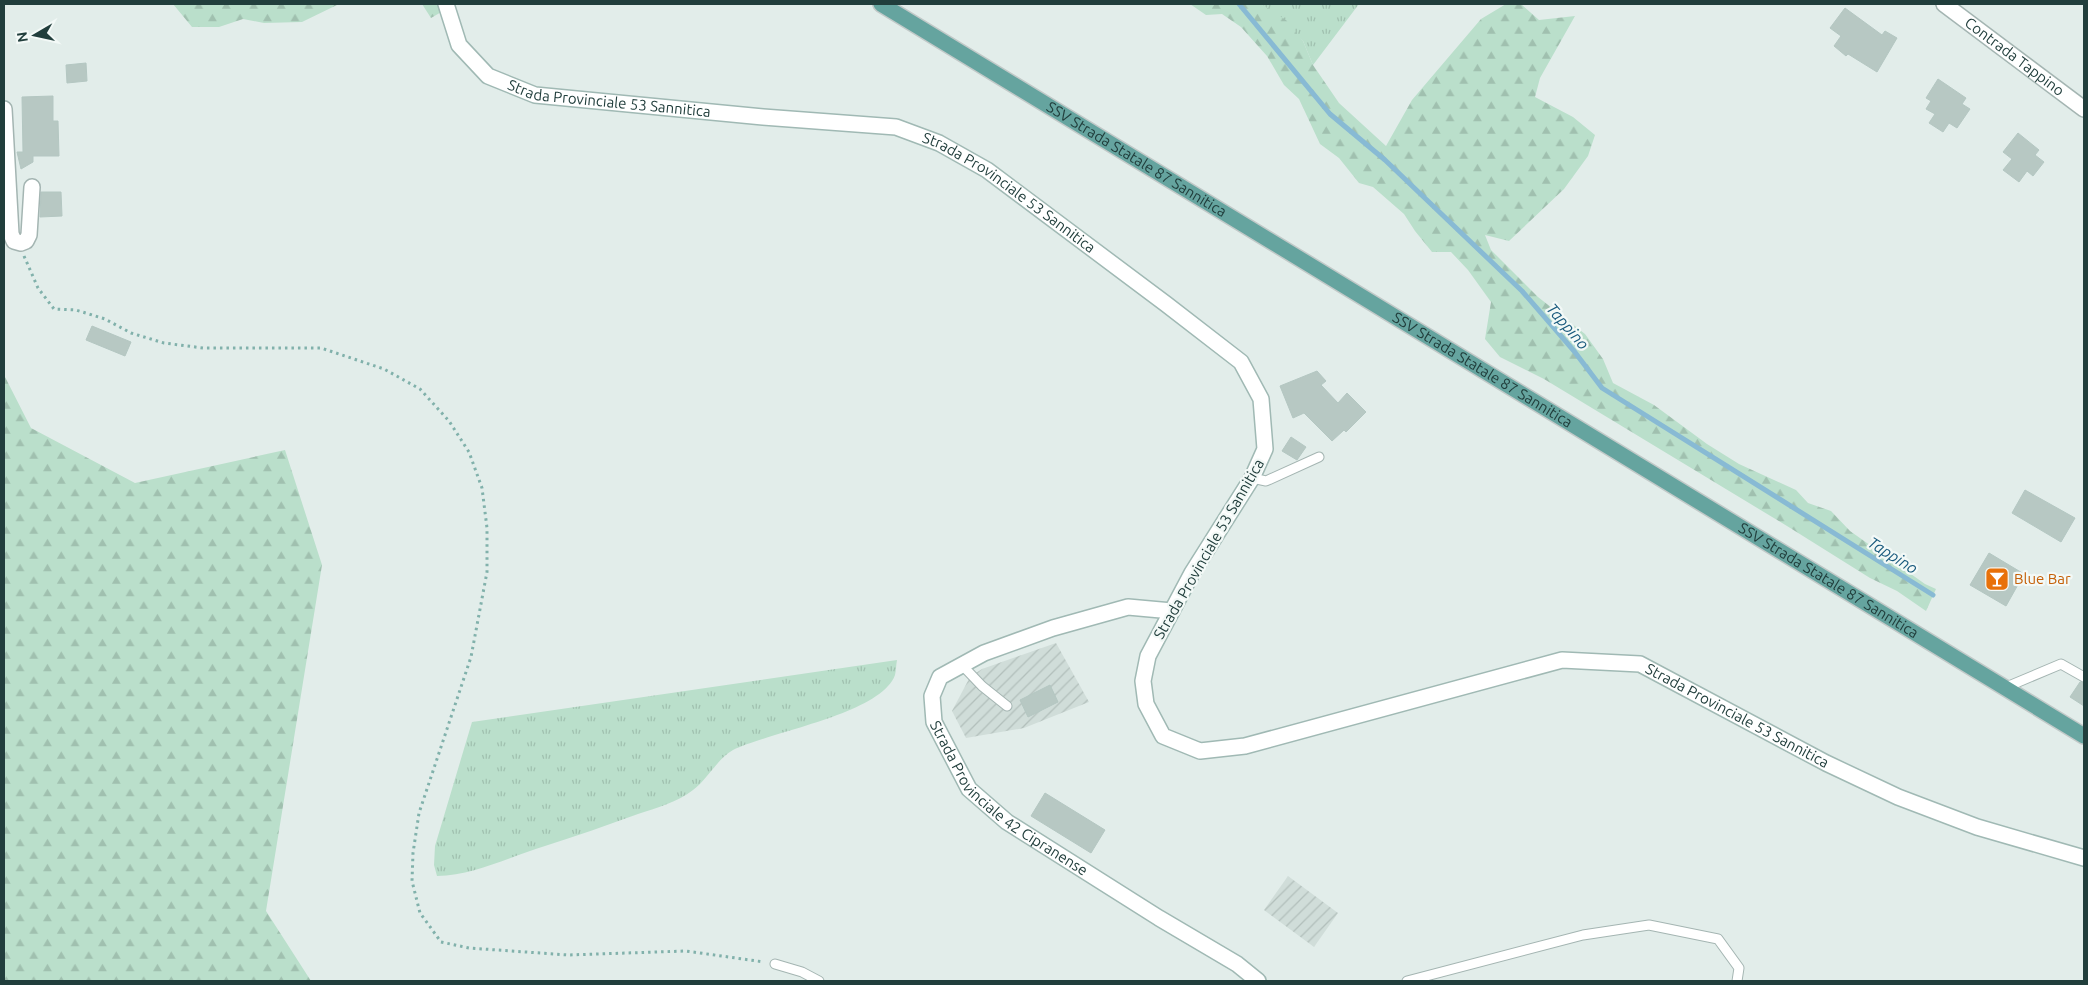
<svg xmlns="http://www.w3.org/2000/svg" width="2088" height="985" font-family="Ubuntu,sans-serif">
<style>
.industrial{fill:url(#industrial-furrows)}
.grass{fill:url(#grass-tufts)}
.forest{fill:url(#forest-firs)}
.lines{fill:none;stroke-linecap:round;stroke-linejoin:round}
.stream{stroke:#88bad4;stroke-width:5}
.building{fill:#b7c8c3;stroke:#b4c7c2}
.lane-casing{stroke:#a4b5b2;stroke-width:11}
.street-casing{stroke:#a4b5b2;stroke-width:18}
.secondary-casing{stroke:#a0b9b4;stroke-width:18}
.primary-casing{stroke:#c1c9c8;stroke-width:18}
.path{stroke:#81b1ab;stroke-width:3;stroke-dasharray:2.5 4;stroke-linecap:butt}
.lane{stroke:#fff;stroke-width:9}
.street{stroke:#fff;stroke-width:15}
.secondary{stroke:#fff;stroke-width:15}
.primary{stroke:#65a49f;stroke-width:15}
.labels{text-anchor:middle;stroke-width:4.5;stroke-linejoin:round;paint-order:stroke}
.street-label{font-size:15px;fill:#213e3c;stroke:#f3f9f7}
.food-label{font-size:15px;fill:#c56008;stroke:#f3f9f7;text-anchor:start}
.water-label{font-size:16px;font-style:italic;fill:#195a7d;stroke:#f3f9f7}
</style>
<defs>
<pattern id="industrial-furrows" width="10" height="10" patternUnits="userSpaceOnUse" patternTransform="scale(1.25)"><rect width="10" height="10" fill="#d0ddd9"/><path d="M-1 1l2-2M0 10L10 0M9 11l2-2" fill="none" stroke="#b2bfbb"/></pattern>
<pattern id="grass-tufts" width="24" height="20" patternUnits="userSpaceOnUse" patternTransform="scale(1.25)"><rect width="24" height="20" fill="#badfcb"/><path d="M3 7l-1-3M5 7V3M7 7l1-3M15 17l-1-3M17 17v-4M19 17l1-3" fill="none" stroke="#a0c0af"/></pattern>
<pattern id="forest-firs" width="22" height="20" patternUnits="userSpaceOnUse" patternTransform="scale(1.25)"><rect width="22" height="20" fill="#badfcb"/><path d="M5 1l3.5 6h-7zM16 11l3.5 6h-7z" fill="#a0c0af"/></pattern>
</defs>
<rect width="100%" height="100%" fill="#e2edea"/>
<!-- industrial -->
<g class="industrial">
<polygon points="1056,643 1089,702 1024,728 966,738 952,711 970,677 982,669"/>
<polygon points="1288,876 1338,913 1314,947 1264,910"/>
</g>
<!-- grass -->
<g class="grass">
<polygon points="1261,4 1359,4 1313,65 1303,41"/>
<path d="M 897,660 C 896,665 896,671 895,675 C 881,714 769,732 733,750 C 718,758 707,780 693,790 C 678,802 656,808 638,814 C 607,825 577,836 545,846 C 509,857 475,875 437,876 L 434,865 L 435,846 L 472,722 Z"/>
</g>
<!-- forest -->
<g class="forest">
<polygon points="173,4 339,4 302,22 264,23 243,19 219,27 192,27"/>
<polygon points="422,4 455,4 431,18"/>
<polygon points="1190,4 1261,4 1286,20 1303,41 1313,65 1339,103 1386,146 1412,100 1481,19 1506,4 1521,4 1539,20 1575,16 1540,78 1535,97 1573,117 1595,135 1588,156 1564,189 1509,241 1485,235 1491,250 1538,297 1585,334 1603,359 1613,383 1654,405 1707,444 1739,464 1796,490 1808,503 1831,511 1850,531 1925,584 1936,589 1926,611 1897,591 1870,578 1787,526 1544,379 1500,357 1485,339 1491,302 1468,270 1451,252 1432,252 1415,231 1404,214 1373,187 1359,183 1339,158 1320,144 1299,99 1284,85 1267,56 1241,27 1222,14 1206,15"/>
<polygon points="4,375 31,428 135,483 285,450 322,565 266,911 311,981 4,981"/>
</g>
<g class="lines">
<!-- stream -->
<polyline class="stream" points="1239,4 1330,114 1385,160 1522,291 1574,351 1602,388 1933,595"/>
</g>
<!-- building -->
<g class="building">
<polygon points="1845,8 1882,35 1885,31 1897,38 1877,72 1848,54 1846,56 1834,46 1841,36 1830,28"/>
<polygon points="86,63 87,81 67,83 66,65"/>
<polygon points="1938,79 1966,98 1962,104 1970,109 1957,128 1949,123 1943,132 1929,123 1935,114 1926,109 1931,101 1926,98"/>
<polygon points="53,96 53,121 58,121 59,156 33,156 33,162 21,169 17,152 23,152 22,97"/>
<polygon points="2018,133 2039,150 2035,155 2044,162 2033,176 2027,171 2019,182 2003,170 2012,159 2003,152"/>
<polygon points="41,192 61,192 62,216 40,217"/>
<polygon points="92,326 131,342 125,356 86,340"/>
<polygon points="1317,371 1326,381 1321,385 1338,403 1347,393 1366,412 1346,432 1344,430 1332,441 1304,413 1293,418 1280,386"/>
<polygon points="1291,437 1306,447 1297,460 1282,451"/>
<polygon points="2025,490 2075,518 2061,542 2012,513"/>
<polygon points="1989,553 2024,574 2006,606 1970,585"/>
<polygon points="2080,682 2084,683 2084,706 2070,697"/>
<polygon points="1050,685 1058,702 1028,717 1020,700"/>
<polygon points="1045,793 1105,830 1091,853 1031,816"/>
</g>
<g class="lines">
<!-- lane casing -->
<g class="lane-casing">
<g id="lane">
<polyline points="1252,478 1266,481 1319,457"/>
<polyline points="961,664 982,686 1007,706"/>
<polyline points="2004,688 2061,664 2084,677"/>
<polyline points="775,964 802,972 819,981"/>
<polyline points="1407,981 1583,935 1649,925 1718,939 1739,968 1737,981"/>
</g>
</g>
<!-- street casing -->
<g class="street-casing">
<g id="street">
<path id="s1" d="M 1944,4 L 2084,109"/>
<polyline points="4,109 11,234 14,241 21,243 26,241 29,235 32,187"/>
</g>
</g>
<!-- secondary casing -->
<g class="secondary-casing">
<g id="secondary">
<path id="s2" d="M 446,4 L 459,45 L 488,76 L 535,95 L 763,117 L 896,127 L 939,143 L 987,170 L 1166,304 L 1241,362 L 1261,399 L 1265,449 L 1252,478 L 1192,573 L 1148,656 L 1143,681 L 1146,704 L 1163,736 L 1200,751 L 1245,746 L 1562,660 L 1640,664 L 1826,763 L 1898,797 L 1977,827 L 2084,858"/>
<path id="s3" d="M 1172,611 L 1128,607 L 1053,628 L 984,653 L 940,677 L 932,696 L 934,722 L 969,789 L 1007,822 L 1159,918 L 1237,964 L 1258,981"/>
</g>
</g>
<!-- primary casing -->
<g class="primary-casing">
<g id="primary">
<path id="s4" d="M 881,4 L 2084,736"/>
</g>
</g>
<!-- path -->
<polyline class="path" points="24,256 38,288 54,309 76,310 105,319 131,333 164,343 203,348 321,348 384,369 420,389 449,421 469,452 482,488 487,528 487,572 471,657 419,813 413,853 412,881 420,913 441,942 469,948 568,955 686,951 764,962"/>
<!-- lane -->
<use href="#lane" class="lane"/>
<!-- street -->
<use href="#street" class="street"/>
<!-- secondary -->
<use href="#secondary" class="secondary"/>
<!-- primary -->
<use href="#primary" class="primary"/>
</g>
<!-- icons -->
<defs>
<g id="bar-square" transform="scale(1.25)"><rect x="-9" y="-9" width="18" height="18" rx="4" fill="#e8710a" stroke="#f3f9f7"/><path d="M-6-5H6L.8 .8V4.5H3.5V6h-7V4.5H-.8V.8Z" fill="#fff"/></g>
</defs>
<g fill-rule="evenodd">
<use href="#bar-square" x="1997" y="579"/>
</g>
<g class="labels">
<!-- street labels -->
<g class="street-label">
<text dy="5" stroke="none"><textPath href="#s1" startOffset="88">Contrada Tappino</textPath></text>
<text dy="5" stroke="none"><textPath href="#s2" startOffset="210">Strada Provinciale 53 Sannitica</textPath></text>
<text dy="5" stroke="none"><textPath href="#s4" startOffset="299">SSV Strada Statale 87 Sannitica</textPath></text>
<text dy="5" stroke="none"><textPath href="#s2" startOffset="630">Strada Provinciale 53 Sannitica</textPath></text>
<text dy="5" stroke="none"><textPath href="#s4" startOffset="704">SSV Strada Statale 87 Sannitica</textPath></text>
<text transform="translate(1209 549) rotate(-60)" y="5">Strada Provinciale 53 Sannitica</text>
<text dy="5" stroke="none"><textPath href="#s4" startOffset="1109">SSV Strada Statale 87 Sannitica</textPath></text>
<text dy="5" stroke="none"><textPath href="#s2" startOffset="1935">Strada Provinciale 53 Sannitica</textPath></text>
<text dy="5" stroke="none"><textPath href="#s3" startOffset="402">Strada Provinciale 42 Cipranense</textPath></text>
</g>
<!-- food labels -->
<g class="food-label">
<text x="2014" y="584">Blue Bar</text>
</g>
<!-- water labels -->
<g class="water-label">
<text transform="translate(1568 326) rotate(49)" y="6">Tappino</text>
<text transform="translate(1893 555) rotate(32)" y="6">Tappino</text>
</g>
</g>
<!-- border -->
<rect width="2088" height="985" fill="none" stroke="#213e3c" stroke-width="10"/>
<!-- north arrow -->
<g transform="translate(35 35) rotate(261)" stroke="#f3f9f7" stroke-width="4" paint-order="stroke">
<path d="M0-4L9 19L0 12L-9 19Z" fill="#213e3c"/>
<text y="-8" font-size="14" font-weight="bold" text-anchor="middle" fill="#213e3c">N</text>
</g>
</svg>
